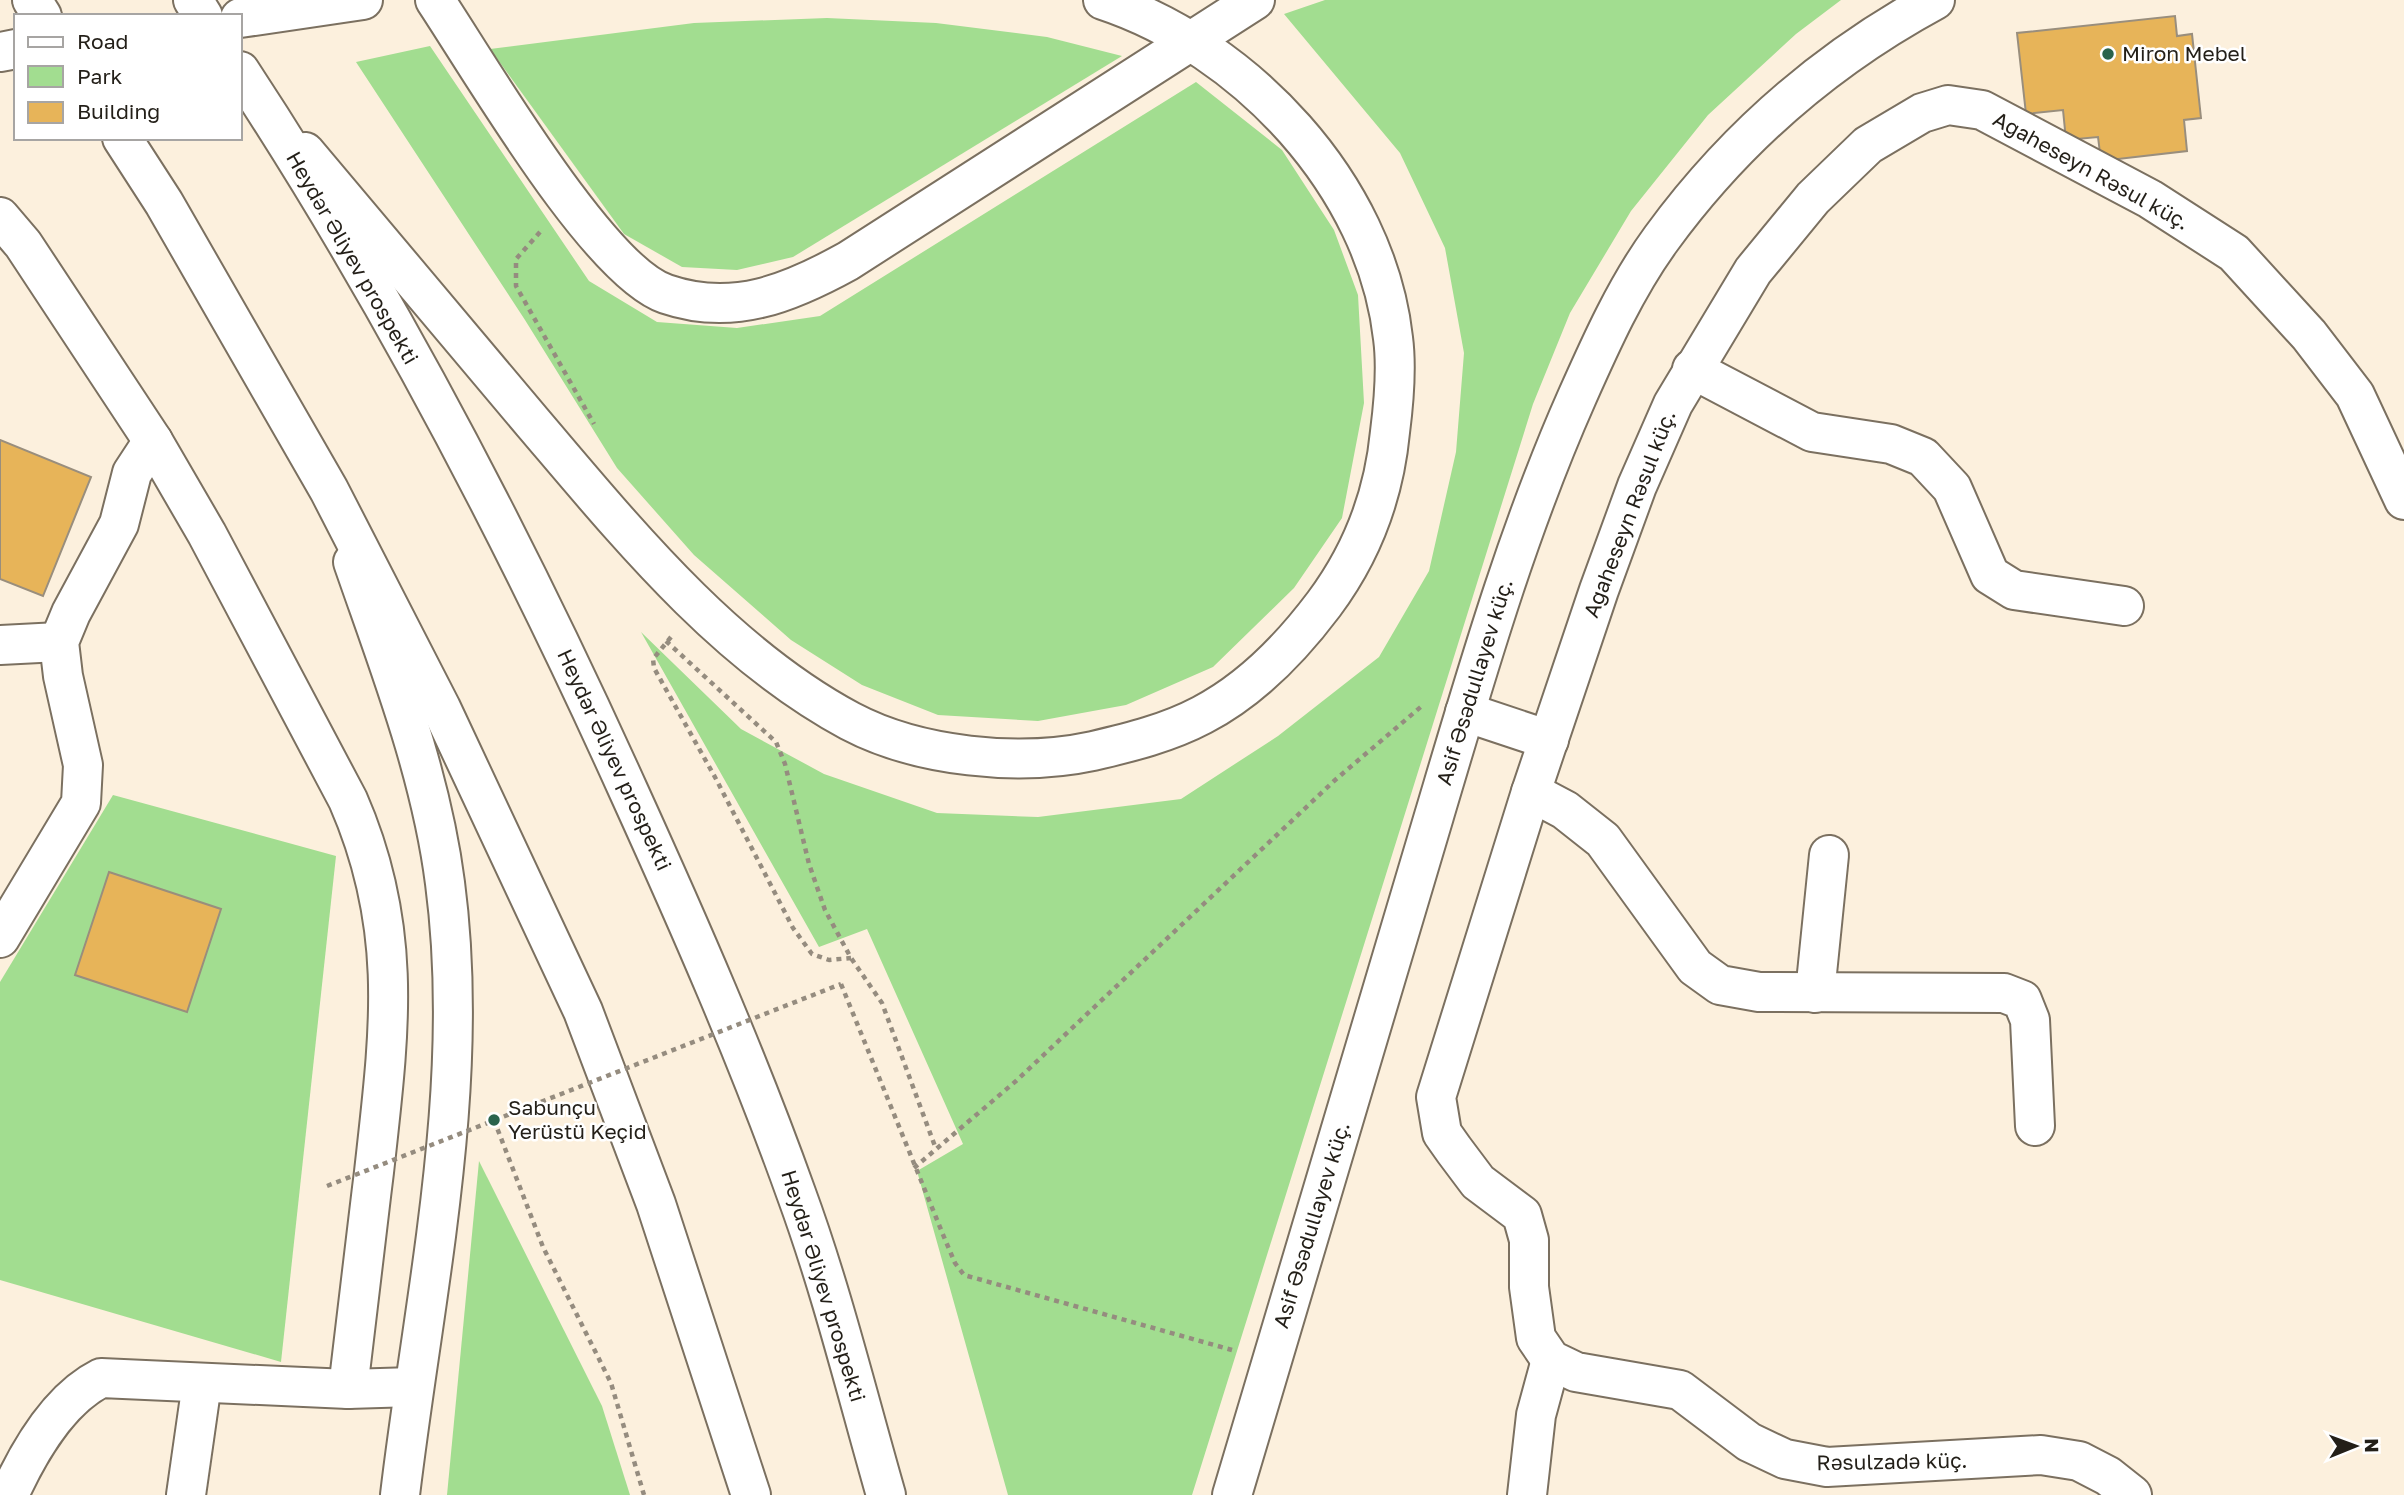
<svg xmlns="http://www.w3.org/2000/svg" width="2404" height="1495" font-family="'Golos Text',sans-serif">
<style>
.green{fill:#a2dd90}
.building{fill:#e7b459;stroke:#998e7d;stroke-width:2}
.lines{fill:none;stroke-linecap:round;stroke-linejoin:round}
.street-casing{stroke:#7b7060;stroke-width:42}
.secondary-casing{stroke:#7b7060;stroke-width:42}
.primary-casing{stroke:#7b7060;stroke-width:42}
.highway-casing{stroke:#7b7060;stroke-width:42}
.path{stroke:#958c7f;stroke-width:4.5;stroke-dasharray:5 5;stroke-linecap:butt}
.street{stroke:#fff;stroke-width:38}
.secondary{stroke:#fff;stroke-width:38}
.primary{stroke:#fff;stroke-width:38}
.highway{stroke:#fff;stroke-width:38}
.path-bridge{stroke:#958c7f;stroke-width:4.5;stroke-dasharray:5 5;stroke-linecap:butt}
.poi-dot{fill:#2a634c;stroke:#fff;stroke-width:2.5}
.labels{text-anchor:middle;stroke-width:5;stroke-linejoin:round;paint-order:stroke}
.poi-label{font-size:21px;fill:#231f18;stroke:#fff;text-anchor:start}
.street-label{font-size:21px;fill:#231f18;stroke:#fff}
</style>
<rect width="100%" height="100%" fill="#fcf0dd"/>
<!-- green -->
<g class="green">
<polygon points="1325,0 1841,0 1796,34 1708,115 1631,211 1570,313 1533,404 1192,1495 1008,1495 917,1171 963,1144 867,929 819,947 641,632 741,729 824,774 937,813 1038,817 1181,799 1278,736 1379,657 1429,571 1456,452 1464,353 1445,248 1400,153 1284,14"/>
<polygon points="827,18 936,23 1047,37 1122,56 793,257 737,270 682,267 624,234 490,49 694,23"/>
<polygon points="430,46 589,281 657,322 737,328 820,316 1196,82 1282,150 1334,230 1358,295 1364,403 1342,518 1294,588 1213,667 1126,705 1038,721 938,715 862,685 791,640 694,555 617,468 525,320 356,62"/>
<polygon points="113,795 336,856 281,1362 0,1280 0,982"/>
<polygon points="479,1161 602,1406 630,1495 447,1495"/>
</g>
<!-- building -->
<g class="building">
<polygon points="2175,16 2177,36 2192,34 2201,118 2184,120 2187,151 2101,161 2098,137 2066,140 2063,110 2026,114 2017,33"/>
<polygon points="0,440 91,477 43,596 0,579"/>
<polygon points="109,872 221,909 187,1012 75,975"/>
</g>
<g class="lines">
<!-- street casing -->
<g class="street-casing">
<g id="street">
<path d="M 0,217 L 23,244 L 153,441 L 207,534 L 348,800 C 405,930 389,1036 374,1172 C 365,1244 357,1316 348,1389"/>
<polyline points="1692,369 1812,432 1891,444 1923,457 1952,488 1990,575 2014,590 2124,606"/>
<polyline points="0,645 59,642"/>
<polyline points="1465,712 1549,740"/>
<polyline points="1531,792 1565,810 1603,840 1695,967 1720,985 1759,992 2004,993 2022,1000 2030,1020 2035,1126"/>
<polyline points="0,938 81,803 83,765 63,676 59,642 71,613 119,524 132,473 153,441"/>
<polyline points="1815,993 1829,855"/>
<path d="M 9,1495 C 28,1453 59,1399 101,1378 L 348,1389 L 413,1387"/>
<polyline points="186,1495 202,1383"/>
<polyline points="1527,1495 1536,1415 1551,1360"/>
<polyline points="2132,1495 2108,1476 2079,1461 2041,1455 1827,1467 1785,1459 1749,1442 1680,1390 1576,1372 1551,1360 1536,1338 1529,1287 1529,1240 1522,1215 1478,1182 1454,1150 1442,1133 1436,1097 1531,792 1599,590 1637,486 1673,404 1753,271 1813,198 1868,145 1922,113 1948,105 1982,110 2150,199 2234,253 2309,335 2355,395 2404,500"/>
</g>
</g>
<!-- secondary casing -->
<g class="secondary-casing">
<g id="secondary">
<path d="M 353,562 C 389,666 431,773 445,883 C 472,1086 424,1294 400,1495"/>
<path d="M 1232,1495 C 1299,1269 1366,1043 1434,816 C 1476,675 1517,532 1577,397 C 1601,343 1626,287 1661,239 C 1734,139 1826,59 1935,0"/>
</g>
</g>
<!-- primary casing -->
<g class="primary-casing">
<g id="primary">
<path d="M 435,0 C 479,66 598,271 666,294 C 733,317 790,293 848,261 L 1255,0"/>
<polyline points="240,18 363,0"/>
<polyline points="0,52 16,49"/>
<path d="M 305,152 C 381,242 457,333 533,423 C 625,531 723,653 850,721 C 918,757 1019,767 1093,751 C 1131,742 1168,733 1202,715 C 1252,689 1291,648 1324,604 C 1362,553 1384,495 1390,432 C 1394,401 1397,368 1393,338 C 1376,185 1245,47 1103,0"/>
</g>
</g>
<!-- highway casing -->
<g class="highway-casing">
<g id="highway">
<polyline points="32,0 42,16"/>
<polyline points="193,0 203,16"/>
<path d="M 240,71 C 390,299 517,544 629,792 C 689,924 747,1056 796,1193 C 832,1291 857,1394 886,1495"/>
<polyline points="122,138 164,203 329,490 441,708 583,1011 656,1204 751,1495"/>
</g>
</g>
<!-- path -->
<g class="path">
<polyline points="540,232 516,259 516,286 594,424"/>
<polyline points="671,637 653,659 654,668 716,779 793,928 812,954 829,960 851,958"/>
<polyline points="666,641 776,742 785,764 809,864 825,910 851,958 882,1003 936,1149"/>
<polyline points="841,984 944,1237 955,1263 964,1275 1232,1350"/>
<polyline points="494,1120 543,1247 611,1383 644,1495"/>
<polyline points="914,1168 1016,1081 1334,781 1423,705"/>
</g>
<!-- street -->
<use href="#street" class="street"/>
<!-- secondary -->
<use href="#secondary" class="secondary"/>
<!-- primary -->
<use href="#primary" class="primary"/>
<!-- highway -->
<use href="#highway" class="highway"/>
<!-- path-bridge -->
<polyline class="path-bridge" points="327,1186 841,984"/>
</g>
<!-- markers -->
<g class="poi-dot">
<circle cx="2108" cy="54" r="7"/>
<circle cx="494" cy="1120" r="7"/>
</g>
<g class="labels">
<!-- poi labels -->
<g class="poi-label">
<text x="2122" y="61">Miron Mebel</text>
<text x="508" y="1115">Sabunçu<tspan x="508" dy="24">Yerüstü Keçid</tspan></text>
</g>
<!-- street labels -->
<g class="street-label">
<text transform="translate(2091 171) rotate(29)" y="7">Ağaheseyn Rəsul küç.</text>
<text transform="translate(352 258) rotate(60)" y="7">Heydər Əliyev prospekti</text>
<text transform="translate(1630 514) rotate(-69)" y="7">Ağaheseyn Rəsul küç.</text>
<text transform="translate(1475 682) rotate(-73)" y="7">Asif Əsədullayev küç.</text>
<text transform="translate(614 760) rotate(65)" y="7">Heydər Əliyev prospekti</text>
<text transform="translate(1312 1225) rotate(-73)" y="7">Asif Əsədullayev küç.</text>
<text transform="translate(823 1286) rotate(73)" y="7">Heydər Əliyev prospekti</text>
<text transform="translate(1892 1462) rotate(-1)" y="7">Rəsulzadə küç.</text>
</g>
</g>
<!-- legend -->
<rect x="14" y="14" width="228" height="126" fill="#ffffff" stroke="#a7a5a3" stroke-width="2"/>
<rect x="28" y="37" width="35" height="10" fill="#ffffff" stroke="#a7a5a3" stroke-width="2"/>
<text x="77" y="49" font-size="21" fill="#231f18">Road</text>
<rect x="28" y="66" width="35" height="21" fill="#a2dd90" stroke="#a7a5a3" stroke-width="2"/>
<text x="77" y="84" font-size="21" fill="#231f18">Park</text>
<rect x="28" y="102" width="35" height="21" fill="#e7b459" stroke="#a7a5a3" stroke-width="2"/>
<text x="77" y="119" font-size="21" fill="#231f18">Building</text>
<!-- north arrow -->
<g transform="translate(2355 1446) rotate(89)" stroke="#ffffff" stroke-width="5" paint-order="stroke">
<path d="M0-5L12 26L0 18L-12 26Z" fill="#231f18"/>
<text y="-10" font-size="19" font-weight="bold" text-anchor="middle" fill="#231f18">N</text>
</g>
</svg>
